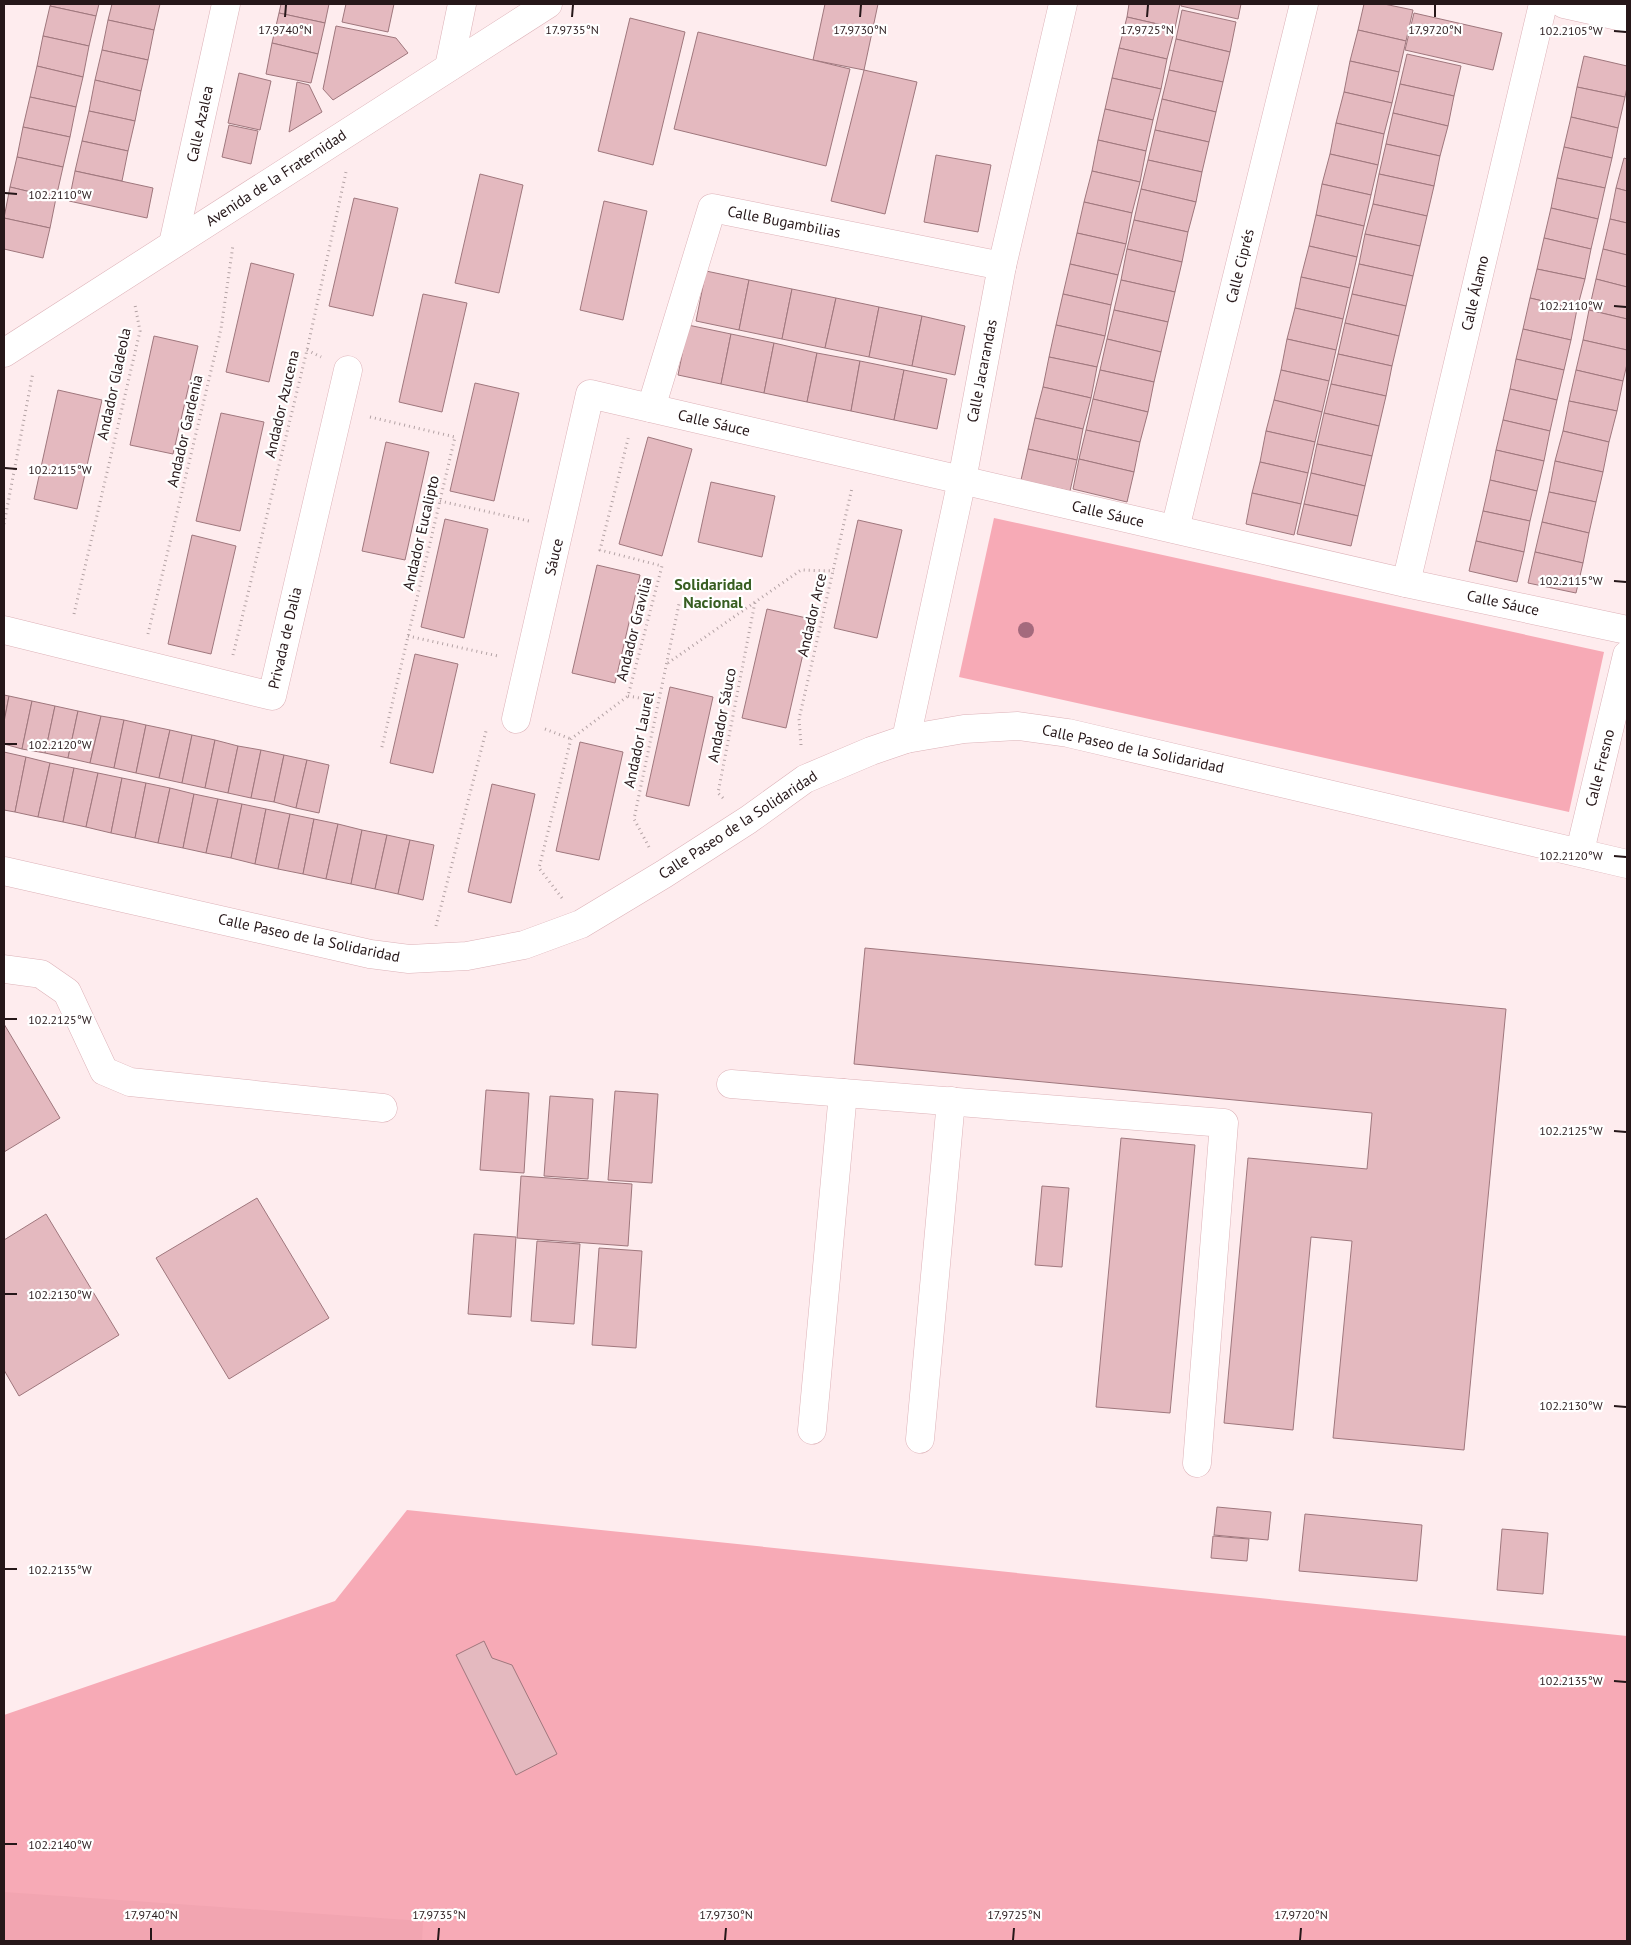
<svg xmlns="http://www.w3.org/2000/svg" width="1631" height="1945" font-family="'PT Sans',sans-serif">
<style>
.green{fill:#f7aab6}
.forest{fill:#f2a5b1}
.building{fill:#e4b9bf;stroke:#9f777d}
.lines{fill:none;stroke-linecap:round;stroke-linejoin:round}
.minor-casing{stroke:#ddb2b8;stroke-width:29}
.path{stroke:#b3a2a4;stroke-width:3;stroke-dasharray:1 4;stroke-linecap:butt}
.minor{stroke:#fff;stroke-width:28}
.tree{fill:#a46a7d}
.ticks{fill:none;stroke:#261719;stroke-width:2}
.labels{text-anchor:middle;stroke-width:4.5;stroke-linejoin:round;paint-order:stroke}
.street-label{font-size:15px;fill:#261719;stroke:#fff}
.neighbourhood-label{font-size:16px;font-weight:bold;fill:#375e21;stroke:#fff}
.ticks-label{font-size:12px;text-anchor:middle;fill:#261719;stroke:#fff;stroke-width:4.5;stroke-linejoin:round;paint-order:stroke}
</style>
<rect width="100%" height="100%" fill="#feecee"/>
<!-- green -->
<g class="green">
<polygon points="994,518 1604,652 1569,812 959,677"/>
<polygon points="407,1510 1627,1636 1627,1941 4,1941 4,1715 335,1601"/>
</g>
<!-- forest -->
<polygon class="forest" points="4,1892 423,1921 422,1941 4,1941"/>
<!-- building -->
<g class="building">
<polygon points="51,4 99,4 96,16 50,6"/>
<polygon points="112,4 160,4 154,30 108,20"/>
<polygon points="281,4 329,4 325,23 279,13"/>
<polygon points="346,4 394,4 388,32 342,22"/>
<polygon points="825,4 878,4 864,70 813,60"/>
<polygon points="1129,4 1180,4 1175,28 1127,17"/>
<polygon points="1181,4 1241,4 1238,19 1181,6"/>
<polygon points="1364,4 1384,4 1413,10 1406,41 1358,30"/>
<polygon points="50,6 96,16 89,46 43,36"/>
<polygon points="1182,10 1236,22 1230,52 1176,39"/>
<polygon points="279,13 325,23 318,54 272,43"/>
<polygon points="1414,13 1502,33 1493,70 1405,50"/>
<polygon points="1127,17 1175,28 1167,59 1119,48"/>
<polygon points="630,18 685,32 653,165 598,151"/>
<polygon points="108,20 154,30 148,60 102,50"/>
<polygon points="336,26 396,38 408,53 333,100 323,89"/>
<polygon points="1358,30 1406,41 1399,72 1350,61"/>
<polygon points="698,32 850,69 826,166 674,129"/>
<polygon points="43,36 89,46 83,77 37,66"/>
<polygon points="1176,39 1230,52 1223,82 1169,70"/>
<polygon points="272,43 318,54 311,83 266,74"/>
<polygon points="1119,48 1167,59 1161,89 1112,78"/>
<polygon points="102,50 148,60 141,91 95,80"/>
<polygon points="1407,54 1461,66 1454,96 1400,84"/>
<polygon points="1584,56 1627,66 1627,87 1625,97 1577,87"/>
<polygon points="1350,61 1399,72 1392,103 1344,92"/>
<polygon points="37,66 83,77 76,107 30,97"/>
<polygon points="864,70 917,82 885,214 831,201"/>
<polygon points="1169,70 1223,82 1216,112 1162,99"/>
<polygon points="239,73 271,81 260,130 228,123"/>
<polygon points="1112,78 1161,89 1153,120 1105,109"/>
<polygon points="95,80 141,91 135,121 89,111"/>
<polygon points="297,82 309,85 322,112 289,132"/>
<polygon points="1400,84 1454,96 1448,126 1393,113"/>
<polygon points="1577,87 1625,97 1618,128 1571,117"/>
<polygon points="1344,92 1392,103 1384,134 1336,123"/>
<polygon points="30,97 76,107 70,137 23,127"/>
<polygon points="1162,99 1216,112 1209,142 1155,130"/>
<polygon points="1105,109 1153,120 1146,151 1098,140"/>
<polygon points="89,111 135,121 128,151 82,141"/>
<polygon points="1393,113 1448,126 1440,156 1386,144"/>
<polygon points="1571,117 1618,128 1612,158 1564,147"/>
<polygon points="1336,123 1384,134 1378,165 1330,154"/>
<polygon points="229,125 258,131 251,164 222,157"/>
<polygon points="23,127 70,137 63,167 17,157"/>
<polygon points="1155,130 1209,142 1202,172 1148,160"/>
<polygon points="1098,140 1146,151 1140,182 1092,171"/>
<polygon points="82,141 128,151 122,181 75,171"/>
<polygon points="1386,144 1440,156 1434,186 1379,174"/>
<polygon points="1564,147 1612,158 1605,188 1557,178"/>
<polygon points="1330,154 1378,165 1371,195 1322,184"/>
<polygon points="936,155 991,165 978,232 924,222"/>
<polygon points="17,157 63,167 56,198 10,187"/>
<polygon points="1624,158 1627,159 1627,191 1616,188"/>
<polygon points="1148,160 1202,172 1196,202 1141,189"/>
<polygon points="75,171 153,188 147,218 69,201"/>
<polygon points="1092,171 1140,182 1132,213 1084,202"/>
<polygon points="480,174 523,185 499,293 455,283"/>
<polygon points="1379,174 1434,186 1427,216 1373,204"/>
<polygon points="1557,178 1605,188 1598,219 1551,208"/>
<polygon points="1322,184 1371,195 1364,226 1316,215"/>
<polygon points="10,187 56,198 50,228 4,218"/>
<polygon points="1616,188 1627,191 1627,223 1610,219"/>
<polygon points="1141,189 1196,202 1188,232 1134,220"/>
<polygon points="354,198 398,208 373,316 329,306"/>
<polygon points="604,201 647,211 623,320 580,310"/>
<polygon points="1084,202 1132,213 1126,244 1077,233"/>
<polygon points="1373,204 1427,216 1420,246 1365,234"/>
<polygon points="1551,208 1598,219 1591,249 1544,238"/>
<polygon points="1316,215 1364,226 1357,257 1309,246"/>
<polygon points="4,218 50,228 43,258 4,249"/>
<polygon points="1610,219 1627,223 1627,255 1603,249"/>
<polygon points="1134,220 1188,232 1182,262 1127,249"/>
<polygon points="1077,233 1126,244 1118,275 1070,264"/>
<polygon points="1365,234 1420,246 1413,276 1359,264"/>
<polygon points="1544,238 1591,249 1585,279 1537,269"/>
<polygon points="1309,246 1357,257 1350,288 1301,277"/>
<polygon points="1127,249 1182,262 1175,292 1121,280"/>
<polygon points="1603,249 1627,255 1627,287 1596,279"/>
<polygon points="251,263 294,274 269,382 226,372"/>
<polygon points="1070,264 1118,275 1111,305 1063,294"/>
<polygon points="1359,264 1413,276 1406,306 1352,294"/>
<polygon points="1537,269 1585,279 1577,309 1530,298"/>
<polygon points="706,271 749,280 739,330 696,321"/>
<polygon points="1301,277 1350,288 1343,319 1295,308"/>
<polygon points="1596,279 1627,287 1627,319 1589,310"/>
<polygon points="749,280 792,289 782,339 739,330"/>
<polygon points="1121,280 1175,292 1168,322 1114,310"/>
<polygon points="792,289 836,298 825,348 782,339"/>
<polygon points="423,294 467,303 442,412 399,402"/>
<polygon points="1063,294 1111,305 1105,336 1056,325"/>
<polygon points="1352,294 1406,306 1399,336 1345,323"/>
<polygon points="836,298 879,307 869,357 825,348"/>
<polygon points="1530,298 1577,309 1571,340 1523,329"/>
<polygon points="879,307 922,316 912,366 869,357"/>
<polygon points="1295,308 1343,319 1336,350 1287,339"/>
<polygon points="1114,310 1168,322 1161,352 1107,339"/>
<polygon points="1589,310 1627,319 1627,350 1583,340"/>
<polygon points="922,316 965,326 955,375 912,366"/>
<polygon points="1345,323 1399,336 1392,366 1338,354"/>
<polygon points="688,325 731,334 721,384 678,375"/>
<polygon points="1056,325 1105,336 1097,367 1049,357"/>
<polygon points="1523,329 1571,340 1564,370 1516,359"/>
<polygon points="731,334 774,343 764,393 721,384"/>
<polygon points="154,336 198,346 173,454 130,445"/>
<polygon points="1107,339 1161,352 1154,382 1100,370"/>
<polygon points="1287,339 1336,350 1329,381 1281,370"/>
<polygon points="1583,340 1627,350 1627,364 1623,381 1576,370"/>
<polygon points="774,343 817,353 807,402 764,393"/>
<polygon points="817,353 860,361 851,411 807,402"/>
<polygon points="1338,354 1392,366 1386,396 1331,384"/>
<polygon points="1049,357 1097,367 1091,398 1043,387"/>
<polygon points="1516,359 1564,370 1557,400 1510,389"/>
<polygon points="860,361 904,370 894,420 851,411"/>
<polygon points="904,370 947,379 937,429 894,420"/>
<polygon points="1100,370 1154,382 1148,412 1093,399"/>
<polygon points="1281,370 1329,381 1322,412 1274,400"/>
<polygon points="1576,370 1623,381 1617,411 1569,401"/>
<polygon points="475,383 519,393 494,501 450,491"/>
<polygon points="1331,384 1386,396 1379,426 1324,413"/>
<polygon points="1043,387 1091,398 1083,429 1035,418"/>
<polygon points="1510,389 1557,400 1550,431 1503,420"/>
<polygon points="58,390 102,400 77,509 34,499"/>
<polygon points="1093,399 1148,412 1140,442 1086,430"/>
<polygon points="1274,400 1322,412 1315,442 1266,431"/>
<polygon points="1569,401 1617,411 1609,442 1563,431"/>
<polygon points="221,413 264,422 240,531 196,521"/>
<polygon points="1324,413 1379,426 1372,456 1317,444"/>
<polygon points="1035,418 1083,429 1077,460 1028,449"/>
<polygon points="1503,420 1550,431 1544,461 1496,450"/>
<polygon points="1086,430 1140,442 1134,472 1079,459"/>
<polygon points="1266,431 1315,442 1308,473 1260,462"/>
<polygon points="1563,431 1609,442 1603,472 1555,461"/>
<polygon points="648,437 692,449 662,556 619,544"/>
<polygon points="386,442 429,452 405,560 362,551"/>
<polygon points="1317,444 1372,456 1365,486 1311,473"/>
<polygon points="1028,449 1077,460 1070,491 1021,480"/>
<polygon points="1496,450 1544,461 1537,491 1490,480"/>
<polygon points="1079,459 1134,472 1127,502 1073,489"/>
<polygon points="1555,461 1603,472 1596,502 1549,492"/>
<polygon points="1260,462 1308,473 1301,504 1252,493"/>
<polygon points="1311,473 1365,486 1358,516 1304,504"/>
<polygon points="1490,480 1537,491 1530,521 1483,511"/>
<polygon points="711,482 775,496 762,557 698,542"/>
<polygon points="1549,492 1596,502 1589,533 1542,522"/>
<polygon points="1252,493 1301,504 1294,535 1246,524"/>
<polygon points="1304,504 1358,516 1351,546 1297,534"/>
<polygon points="1483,511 1530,521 1524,552 1476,541"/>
<polygon points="445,519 488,529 464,638 421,627"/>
<polygon points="858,520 902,530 877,638 834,628"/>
<polygon points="1542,522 1589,533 1583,563 1535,552"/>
<polygon points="192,535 236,546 211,654 168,644"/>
<polygon points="1476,541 1524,552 1517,582 1469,571"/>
<polygon points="1535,552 1583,563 1576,593 1528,583"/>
<polygon points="597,565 640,575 615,683 572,673"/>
<polygon points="767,609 811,619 786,728 742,718"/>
<polygon points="415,654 458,664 433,773 390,763"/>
<polygon points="670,687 713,697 689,806 646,796"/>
<polygon points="4,695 9,696 4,722"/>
<polygon points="9,696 32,701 22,749 4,744 4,722"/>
<polygon points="32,701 55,706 45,753 22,749"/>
<polygon points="55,706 78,711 68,758 45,753"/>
<polygon points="78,711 101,716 90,763 68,758"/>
<polygon points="101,716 124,720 114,768 90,763"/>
<polygon points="124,720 146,725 136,773 114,768"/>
<polygon points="146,725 170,730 159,778 136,773"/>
<polygon points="170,730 192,735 182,783 159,778"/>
<polygon points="192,735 215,740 205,788 182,783"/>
<polygon points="215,740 238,746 228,793 205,788"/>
<polygon points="580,742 623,752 599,860 556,851"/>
<polygon points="238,746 261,750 251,798 228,793"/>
<polygon points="261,750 284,755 274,802 251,798"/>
<polygon points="4,752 26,757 15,812 4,810"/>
<polygon points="284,755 307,760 296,808 274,802"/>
<polygon points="26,757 50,763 38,817 15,812"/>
<polygon points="307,760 329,765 319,813 296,808"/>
<polygon points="50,763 74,768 63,822 38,817"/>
<polygon points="74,768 98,773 86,827 63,822"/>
<polygon points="98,773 122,778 111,833 86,827"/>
<polygon points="122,778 146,783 135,838 111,833"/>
<polygon points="146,783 170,788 158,843 135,838"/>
<polygon points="492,784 535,794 511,903 468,892"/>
<polygon points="170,788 194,794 183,848 158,843"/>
<polygon points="194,794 218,799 206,853 183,848"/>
<polygon points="218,799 242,804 231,858 206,853"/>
<polygon points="242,804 266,809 255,864 231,858"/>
<polygon points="266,809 290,814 278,869 255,864"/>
<polygon points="290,814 314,819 303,874 278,869"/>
<polygon points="314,819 338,824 326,879 303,874"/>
<polygon points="338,824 362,830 351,884 326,879"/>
<polygon points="362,830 387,835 375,889 351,884"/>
<polygon points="387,835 410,840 398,894 375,889"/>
<polygon points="410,840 434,845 423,900 398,894"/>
<polygon points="865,948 1506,1009 1464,1450 1333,1438 1352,1241 1311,1237 1293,1430 1224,1423 1248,1158 1367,1169 1372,1113 854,1064"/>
<polygon points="4,1024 60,1118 4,1152"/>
<polygon points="486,1090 529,1093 524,1173 480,1170"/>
<polygon points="615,1091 658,1094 652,1183 608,1180"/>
<polygon points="550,1096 593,1099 588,1179 544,1176"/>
<polygon points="1121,1138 1195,1145 1170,1413 1096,1407"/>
<polygon points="521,1176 632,1184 628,1246 517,1238"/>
<polygon points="1042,1186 1069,1188 1062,1267 1035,1265"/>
<polygon points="257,1198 329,1318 229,1379 156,1258"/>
<polygon points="46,1214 119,1335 19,1396 4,1370 4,1240"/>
<polygon points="474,1234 516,1237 511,1317 468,1314"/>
<polygon points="537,1241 580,1244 574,1324 531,1321"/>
<polygon points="599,1248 642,1251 636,1348 592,1345"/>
<polygon points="1217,1507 1271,1512 1268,1540 1214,1535"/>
<polygon points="1305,1514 1422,1525 1417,1581 1299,1571"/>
<polygon points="1502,1529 1548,1533 1543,1594 1497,1590"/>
<polygon points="1213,1536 1249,1539 1247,1561 1211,1558"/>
<polygon points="484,1641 492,1658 512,1665 557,1754 516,1775 456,1655"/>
</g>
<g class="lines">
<!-- minor casing -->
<g class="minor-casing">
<g id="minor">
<polyline points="1564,4 1627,18"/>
<polyline points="449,67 462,4"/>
<polyline points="173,244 226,4"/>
<polyline points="4,353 548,4"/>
<polyline points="651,408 712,208 1002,266"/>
<polyline points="1175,529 1304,4"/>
<polyline points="1406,583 1543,4"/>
<polyline points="4,630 272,696 348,370"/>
<polyline points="516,719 590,394 1406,583 1627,630"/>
<polyline points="906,739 962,480 1002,266 1063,4"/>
<polyline points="1580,851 1627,655"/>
<polyline points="4,871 370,954 409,959 467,956 524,945 581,924 664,874 748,820 805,779 871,751 906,739 964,729 1018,726 1068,733 1627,864"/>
<polyline points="4,969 41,974 67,992 104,1071 130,1082 383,1108"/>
<polyline points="731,1084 1224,1123 1197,1463"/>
<polyline points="812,1430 843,1093"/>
<polyline points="920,1439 951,1101"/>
</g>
</g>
<!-- path -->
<g class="path">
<polyline points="307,350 321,357"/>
<polyline points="370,417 455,437 381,751"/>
<polyline points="440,501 529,521"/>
<polyline points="4,524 33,372"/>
<polyline points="74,614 140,331 135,305"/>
<polyline points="148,634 221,329 233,245"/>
<polyline points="408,636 498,656"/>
<polyline points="233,655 307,350 346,172"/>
<polyline points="668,663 801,570 834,571"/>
<polyline points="628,696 657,701"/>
<polyline points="545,729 571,739"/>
<polyline points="801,745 799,719 852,488"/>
<polyline points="723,798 718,793 755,602"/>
<polyline points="649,847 634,819 679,604"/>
<polyline points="562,898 539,868 571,739 628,696 662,566 600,550 629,435"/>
<polyline points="436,926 486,731"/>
</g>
<!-- minor -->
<use href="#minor" class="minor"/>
</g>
<!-- trees -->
<circle class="tree" cx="1026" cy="630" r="8"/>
<!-- ticks -->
<path class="ticks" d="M 285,17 L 286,5M 572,17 L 573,5M 860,17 L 861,5M 1147,17 L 1148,5M 1435,17 L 1435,5M 1614,31 L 1626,32M 5,193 L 17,194M 1614,306 L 1626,307M 5,468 L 17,469M 1614,581 L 1626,582M 5,744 L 17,744M 1614,856 L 1626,857M 5,1019 L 17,1019M 1614,1131 L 1626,1132M 5,1294 L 17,1294M 1614,1406 L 1626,1407M 5,1569 L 17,1569M 1614,1681 L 1626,1682M 5,1844 L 17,1844M 151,1940 L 151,1928M 438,1940 L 439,1928M 725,1940 L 726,1928M 1013,1940 L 1014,1928M 1300,1940 L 1301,1928"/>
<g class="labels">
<!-- street labels -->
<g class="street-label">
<text transform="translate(200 124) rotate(-78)" y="5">Calle Azalea</text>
<text transform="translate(276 178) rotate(-33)" y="5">Avenida de la Fraternidad</text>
<text transform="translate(784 222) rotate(11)" y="5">Calle Bugambilias</text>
<text transform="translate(1240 266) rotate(-76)" y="5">Calle Ciprés</text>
<text transform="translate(1475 293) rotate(-77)" y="5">Calle Álamo</text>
<text transform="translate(982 371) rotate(-79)" y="5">Calle Jacarandas</text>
<text transform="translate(114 384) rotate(-78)" y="5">Andador Gladeola</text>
<text transform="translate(282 404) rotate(-77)" y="5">Andador Azucena</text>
<text transform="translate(714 423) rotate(13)" y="5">Calle Sáuce</text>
<text transform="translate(185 431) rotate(-77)" y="5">Andador Gardenia</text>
<text transform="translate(1108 514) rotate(13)" y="5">Calle Sáuce</text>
<text transform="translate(421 533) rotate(-77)" y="5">Andador Eucalipto</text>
<text transform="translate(554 557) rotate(-77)" y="5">Sáuce</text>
<text transform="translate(1503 603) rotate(12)" y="5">Calle Sáuce</text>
<text transform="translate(812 615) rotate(-77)" y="5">Andador Arce</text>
<text transform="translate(634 629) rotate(-76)" y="5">Andador Gravilia</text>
<text transform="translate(285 638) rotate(-77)" y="5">Privada de Dalia</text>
<text transform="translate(722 715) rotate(-79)" y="5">Andador Sáuco</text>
<text transform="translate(639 740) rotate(-78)" y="5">Andador Laurel</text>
<text transform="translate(1133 749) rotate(12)" y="5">Calle Paseo de la Solidaridad</text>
<text transform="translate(1600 768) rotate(-76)" y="5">Calle Fresno</text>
<text transform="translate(738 825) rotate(-33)" y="5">Calle Paseo de la Solidaridad</text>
<text transform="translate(309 938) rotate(12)" y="5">Calle Paseo de la Solidaridad</text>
</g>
<!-- neighbourhood labels -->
<g class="neighbourhood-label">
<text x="713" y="590">Solidaridad<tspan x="713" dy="18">Nacional</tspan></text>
</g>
</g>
<g class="ticks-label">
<text x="285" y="34">17.9740°N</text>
<text x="572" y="34">17.9735°N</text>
<text x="860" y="34">17.9730°N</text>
<text x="1147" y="34">17.9725°N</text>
<text x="1435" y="34">17.9720°N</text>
<text x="1571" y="35">102.2105°W</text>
<text x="60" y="199">102.2110°W</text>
<text x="1571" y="310">102.2110°W</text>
<text x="60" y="474">102.2115°W</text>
<text x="1571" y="585">102.2115°W</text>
<text x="60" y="749">102.2120°W</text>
<text x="1571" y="860">102.2120°W</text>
<text x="60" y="1024">102.2125°W</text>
<text x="1571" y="1135">102.2125°W</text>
<text x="60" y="1299">102.2130°W</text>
<text x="1571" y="1410">102.2130°W</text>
<text x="60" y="1574">102.2135°W</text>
<text x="1571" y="1685">102.2135°W</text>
<text x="60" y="1849">102.2140°W</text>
<text x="151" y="1919">17.9740°N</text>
<text x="439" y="1919">17.9735°N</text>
<text x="726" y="1919">17.9730°N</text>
<text x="1014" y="1919">17.9725°N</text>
<text x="1301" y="1919">17.9720°N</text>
</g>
<!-- border -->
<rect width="1631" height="1945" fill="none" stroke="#261719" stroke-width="10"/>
</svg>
